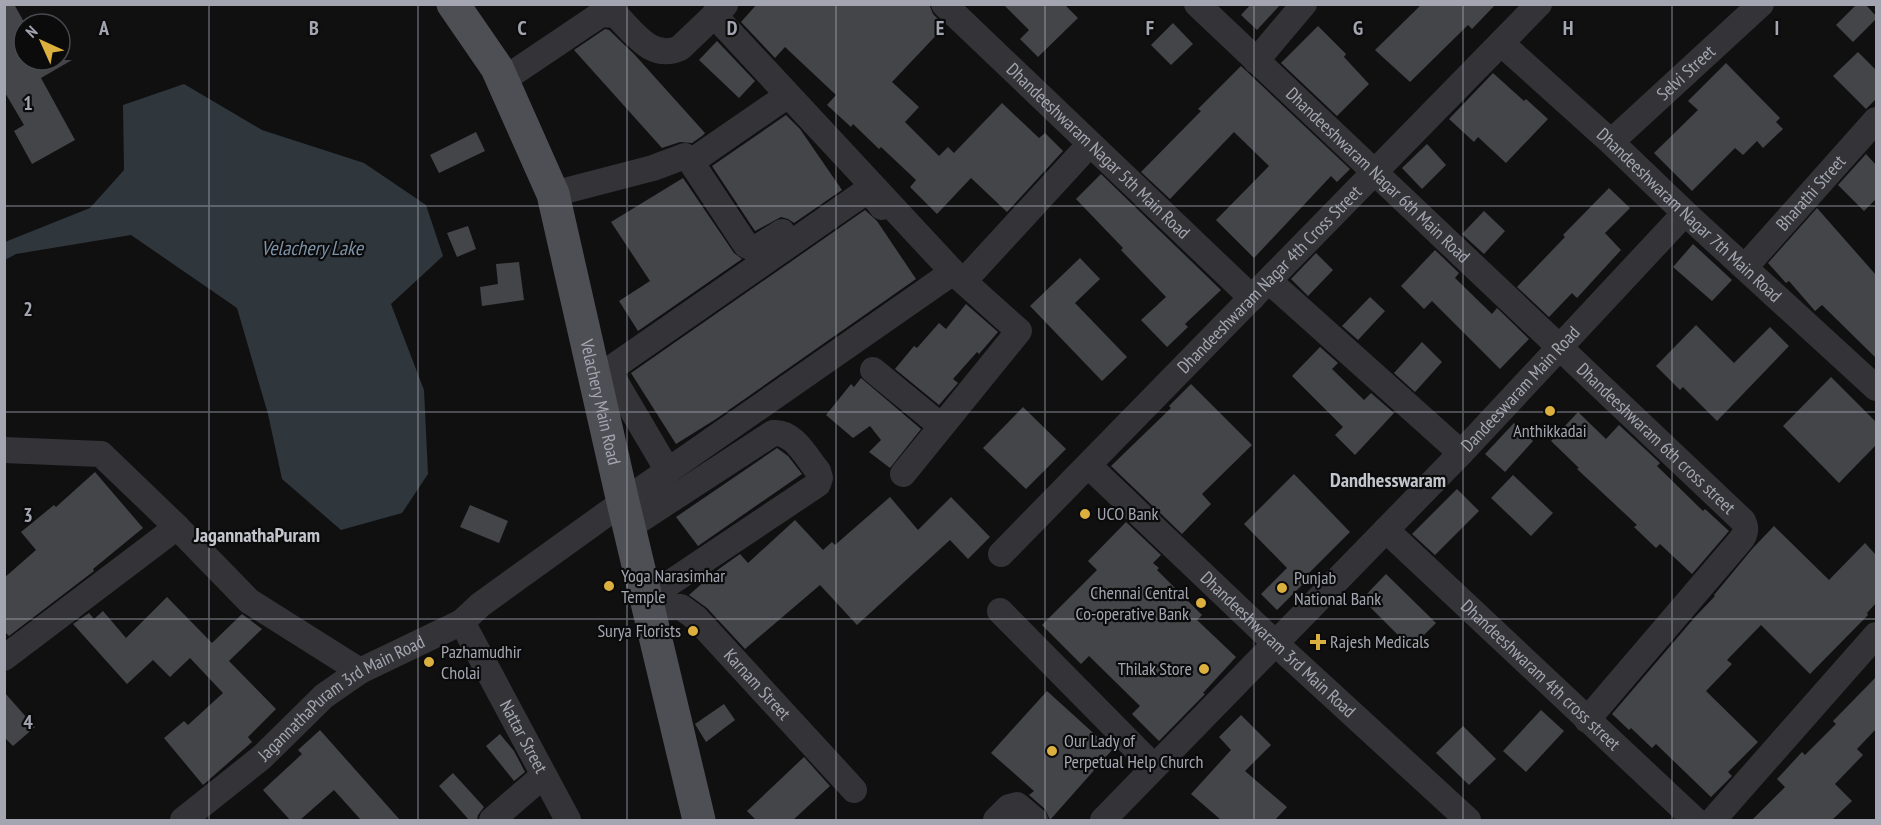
<svg xmlns="http://www.w3.org/2000/svg" width="1881" height="825" font-family="'PT Sans Narrow',sans-serif">
<style>
.water{fill:#2f363c}
.building{fill:#444549}
.lines{fill:none;stroke-linecap:round;stroke-linejoin:round}
.minor{stroke:#343438;stroke-width:26}
.major{stroke:#4e4f54;stroke-width:33}
.grid{fill:none;stroke:#a3a6b0;stroke-width:1.5;stroke-opacity:0.55}
.poi-dot{fill:#dbb03e;stroke:#0b0b0c;stroke-width:2}
.labels{text-anchor:middle;stroke-width:4.5;stroke-linejoin:round;paint-order:stroke}
.street-label{font-size:18px;fill:#a3a6b0;stroke:#0b0b0c}
.poi-label{font-size:18px;fill:#a3a6b0;stroke:#0b0b0c;text-anchor:start}
.water-label{font-size:20px;font-style:italic;fill:#7d92a8;stroke:#0b0b0c}
.neighbourhood-label{font-size:20px;font-weight:bold;fill:#c3c5cd;stroke:#0b0b0c}
.grid-label{font-size:20px;text-anchor:middle;font-weight:bold;fill:#a3a6b0;stroke:#0b0b0c;stroke-width:4.5;stroke-linejoin:round;paint-order:stroke}
</style>
<rect width="100%" height="100%" fill="#101011"/>
<!-- water -->
<polygon class="water" points="184,84 262,130 364,163 426,205 443,256 391,304 424,390 428,474 402,513 341,530 282,479 268,414 237,308 131,235 16,254 5,260 5,242 90,208 124,170 123,105"/>
<!-- building -->
<g class="building">
<polygon points="4,4 14,4 24,22 24,60 72,60 41,78 75,140 32,164 14,131 24,125 4,91"/>
<polygon points="757,4 929,4 933,14 945,26 892,82 919,107 905,122 939,156 948,147 954,153 1002,103 1039,138 1045,133 1063,151 1007,212 971,178 937,214 910,187 916,180 881,147 879,149 853,124 851,127 827,105 836,95 785,47 775,58 741,22"/>
<polygon points="1003,4 1064,4 1078,18 1038,57 1020,39 1029,30"/>
<polygon points="1251,4 1281,4 1257,30 1241,15"/>
<polygon points="1422,4 1496,4 1472,29 1468,25 1410,82 1375,50"/>
<polygon points="1857,4 1865,4 1876,16 1876,19 1853,42 1836,25"/>
<polygon points="1173,23 1193,44 1171,65 1151,45"/>
<polygon points="1318,26 1346,54 1344,57 1369,84 1337,116 1281,63"/>
<polygon points="605,29 609,30 634,54 705,133 702,136 692,143 680,142 662,148 574,50"/>
<polygon points="717,41 755,81 739,98 699,60"/>
<polygon points="1858,52 1876,70 1876,99 1866,109 1833,76"/>
<polygon points="1726,63 1780,118 1776,122 1783,129 1763,148 1757,141 1743,155 1735,148 1692,191 1654,153 1698,110 1688,101"/>
<polygon points="1241,66 1350,169 1337,182 1331,176 1254,258 1216,220 1269,166 1234,132 1170,199 1141,172 1201,111 1198,109"/>
<polygon points="1493,73 1524,101 1526,99 1548,119 1506,163 1478,137 1474,142 1449,119"/>
<polygon points="786,115 800,129 842,190 794,223 788,219 781,217 755,231 712,166"/>
<polygon points="476,132 485,151 439,173 430,155"/>
<polygon points="1427,144 1446,165 1422,189 1402,168"/>
<polygon points="1866,154 1876,165 1876,199 1864,211 1838,185"/>
<polygon points="1101,174 1221,290 1185,324 1188,327 1167,347 1141,320 1166,297 1121,250 1123,248 1076,199"/>
<polygon points="683,178 734,253 742,259 638,331 619,301 650,281 611,222"/>
<polygon points="1609,188 1630,208 1605,233 1621,250 1577,298 1572,293 1549,317 1517,287 1565,237 1563,235"/>
<polygon points="1817,208 1876,275 1876,358 1822,305 1815,311 1789,281 1786,283 1768,263"/>
<polygon points="865,210 877,221 916,279 716,419 676,444 631,373"/>
<polygon points="1484,211 1505,231 1484,254 1462,234"/>
<polygon points="468,226 476,249 457,257 447,233"/>
<polygon points="1693,244 1732,280 1712,301 1673,267"/>
<polygon points="1435,250 1459,273 1455,278 1492,314 1497,308 1529,339 1500,369 1432,301 1424,309 1401,286"/>
<polygon points="1316,253 1333,270 1308,296 1291,279"/>
<polygon points="1080,258 1100,279 1075,303 1127,357 1102,381 1030,306"/>
<polygon points="519,262 524,300 482,306 480,287 498,284 496,264"/>
<polygon points="1370,297 1385,311 1358,340 1342,326"/>
<polygon points="966,304 998,332 979,354 977,352 953,379 958,383 939,405 895,369 914,346 917,348 939,323 946,329"/>
<polygon points="1696,325 1734,363 1770,327 1789,346 1717,421 1683,387 1680,390 1656,366"/>
<polygon points="1422,342 1442,362 1415,392 1394,373"/>
<polygon points="1320,347 1338,363 1332,369 1364,400 1371,393 1394,413 1355,455 1335,435 1343,427 1292,376"/>
<polygon points="1831,377 1876,422 1876,445 1839,483 1783,426"/>
<polygon points="861,378 921,429 890,468 869,452 881,440 870,426 853,438 826,415 851,384 854,387"/>
<polygon points="1191,384 1252,445 1202,494 1211,504 1182,534 1111,466 1171,408 1169,406"/>
<polygon points="1023,407 1066,449 1026,489 983,448"/>
<polygon points="1578,412 1606,439 1619,425 1660,463 1657,466 1703,511 1705,509 1729,531 1692,574 1660,544 1656,548 1634,527 1637,525 1577,469 1579,468 1551,441"/>
<polygon points="1514,423 1533,441 1505,472 1485,454"/>
<polygon points="777,448 788,456 802,474 698,546 676,517"/>
<polygon points="95,472 143,528 93,569 94,571 9,636 4,631 4,578 36,550 21,532 54,505 56,507"/>
<polygon points="1294,474 1350,532 1301,581 1303,584 1277,610 1261,594 1287,568 1244,524"/>
<polygon points="1513,475 1553,513 1531,536 1491,498"/>
<polygon points="1457,489 1479,511 1435,555 1412,534"/>
<polygon points="890,497 918,530 951,497 990,537 968,559 950,540 857,625 820,585 745,649 707,608 689,595 716,571 740,554 748,563 795,520 823,550 832,542 835,545"/>
<polygon points="470,505 508,521 499,543 460,527"/>
<polygon points="1126,522 1161,555 1153,563 1159,568 1157,570 1202,615 1197,620 1236,657 1203,693 1205,694 1159,741 1132,714 1140,706 1089,656 1081,664 1042,625 1097,570 1088,561"/>
<polygon points="1774,526 1829,580 1865,543 1876,555 1876,603 1867,613 1868,615 1810,674 1761,625 1727,660 1732,664 1706,691 1758,742 1728,772 1732,776 1711,797 1656,744 1652,748 1631,728 1629,730 1612,714 1695,617 1715,596 1714,595 1753,548"/>
<polygon points="1386,574 1436,623 1411,648 1362,599"/>
<polygon points="167,597 212,643 242,614 262,629 229,661 276,709 248,737 252,742 203,785 164,738 184,721 188,725 223,693 190,658 170,677 153,660 127,684 73,624 89,613 94,619 103,611 126,638"/>
<polygon points="1876,677 1876,729 1857,749 1863,755 1835,784 1852,801 1832,820 1752,820 1785,787 1777,779 1802,752 1805,755 1836,724 1833,721"/>
<polygon points="1047,691 1112,750 1050,820 1045,809 1029,795 1034,791 991,753"/>
<polygon points="4,692 35,727 13,746 4,737"/>
<polygon points="724,704 735,720 706,742 695,724"/>
<polygon points="1541,710 1564,731 1526,772 1503,751"/>
<polygon points="1241,715 1271,745 1245,771 1287,807 1275,820 1221,820 1191,794 1231,750 1219,737"/>
<polygon points="1463,726 1496,759 1469,785 1436,753"/>
<polygon points="320,730 400,820 361,820 334,790 300,820 290,820 263,790 302,754 298,750"/>
<polygon points="500,734 514,751 525,772 514,781 486,746"/>
<polygon points="804,757 830,786 793,820 756,820 747,811"/>
<polygon points="453,773 484,807 478,815 477,820 469,820 439,786"/>
</g>
<g class="lines">
<!-- minor -->
<g class="minor">
<path id="s1" d="M 944,4 L 1252,298"/>
<path id="s2" d="M 1197,4 L 1743,521 C 1747,529 1746,534 1740,541 L 1587,720"/>
<polyline points="714,15 953,272 1019,331 903,474"/>
<path id="s3" d="M 1501,43 L 1611,142 L 1685,213 L 1876,388"/>
<polyline points="1256,61 1304,4"/>
<path d="M 503,80 L 601,14 L 616,15 C 634,33 652,61 680,48 L 725,5"/>
<path id="s4" d="M 1611,142 L 1761,4"/>
<polyline points="553,194 653,168 685,156"/>
<polyline points="782,232 755,249 746,245 693,165 695,160 701,155 788,95"/>
<path id="s5" d="M 1745,267 L 1876,120"/>
<polyline points="964,281 1090,144"/>
<polyline points="1269,281 1461,453"/>
<polyline points="873,370 941,426"/>
<polyline points="4,450 101,454 177,527 249,601 360,671"/>
<path id="s6" d="M 1089,466 L 1275,643 L 1468,820"/>
<polyline points="668,471 612,376 612,372 616,365 865,192 871,193 882,207"/>
<path d="M 629,527 L 773,433 C 794,431 806,457 818,471 L 820,478 L 818,484 L 646,599"/>
<path id="s7" d="M 1386,530 L 1695,820"/>
<path id="s8" d="M 1001,554 L 1539,4"/>
<path id="s9" d="M 648,608 L 681,607 L 696,618 L 854,790"/>
<polyline points="1000,611 1154,767"/>
<path id="s10" d="M 462,622 L 568,820"/>
<polyline points="4,658 177,527"/>
<path id="s11" d="M 183,820 L 262,757 L 324,696 L 360,671 L 462,622 L 480,605 L 623,502 L 953,272"/>
<polyline points="492,820 543,776"/>
<polyline points="996,820 1009,807 1017,805 1035,820"/>
<path id="s12" d="M 1103,820 L 1461,453 L 1685,213"/>
<polyline points="1713,820 1876,635"/>
</g>
<!-- major -->
<path class="major" id="s13" d="M 453,4 L 497,68 L 553,194 L 623,502 L 699,820"/>
</g>
<!-- grid -->
<path class="grid" d="M 209,4 L 209,820M 418,4 L 418,820M 627,4 L 627,820M 836,4 L 836,820M 1045,4 L 1045,820M 1254,4 L 1254,820M 1463,4 L 1463,820M 1672,4 L 1672,820M 4,206 L 1876,206M 4,412 L 1876,412M 4,619 L 1876,619"/>
<!-- markers -->
<g class="poi-dot">
<circle cx="1550" cy="411" r="6"/>
<circle cx="1085" cy="514" r="6"/>
<circle cx="609" cy="586" r="6"/>
<circle cx="1282" cy="588" r="6"/>
<circle cx="1201" cy="603" r="6"/>
<circle cx="693" cy="631" r="6"/>
<path d="M1315 633h6v6h6v6h-6v6h-6v-6h-6v-6h6z"/>
<circle cx="429" cy="662" r="6"/>
<circle cx="1204" cy="669" r="6"/>
<circle cx="1052" cy="751" r="6"/>
</g>
<g class="labels">
<!-- street labels -->
<g class="street-label">
<text dy="6" stroke="none"><textPath href="#s4" startOffset="102">Selvi Street</textPath></text>
<text dy="6" stroke="none"><textPath href="#s1" startOffset="213">Dhandeeshwaram Nagar 5th Main Road</textPath></text>
<text dy="6" stroke="none"><textPath href="#s2" startOffset="249">Dhandeeshwaram Nagar 6th Main Road</textPath></text>
<text dy="6" stroke="none"><textPath href="#s5" startOffset="99">Bharathi Street</textPath></text>
<text dy="6" stroke="none"><textPath href="#s3" startOffset="255">Dhandeeshwaram Nagar 7th Main Road</textPath></text>
<text dy="6" stroke="none"><textPath href="#s8" startOffset="384">Dhandeeshwaram Nagar 4th Cross Street</textPath></text>
<text dy="6" stroke="none"><textPath href="#s12" startOffset="600">Dandeeswaram Main Road</textPath></text>
<text dy="6" stroke="none"><textPath href="#s13" startOffset="429">Velachery Main Road</textPath></text>
<text dy="6" stroke="none"><textPath href="#s2" startOffset="632">Dhandeeshwaram 6th cross street</textPath></text>
<text dy="6" stroke="none"><textPath href="#s6" startOffset="260">Dhandeeshwaram 3rd Main Road</textPath></text>
<text dy="6" stroke="none"><textPath href="#s7" startOffset="212">Dhandeeshwaram 4th cross street</textPath></text>
<text dy="6" stroke="none"><textPath href="#s9" startOffset="142">Karnam Street</textPath></text>
<text dy="6" stroke="none"><textPath href="#s11" startOffset="201">JagannathaPuram 3rd Main Road</textPath></text>
<text dy="6" stroke="none"><textPath href="#s10" startOffset="130">Nattar Street</textPath></text>
</g>
<!-- poi labels -->
<g class="poi-label">
<text x="1550" y="437" text-anchor="middle">Anthikkadai</text>
<text x="1097" y="520">UCO Bank</text>
<text x="621" y="582">Yoga Narasimhar<tspan x="621" dy="21">Temple</tspan></text>
<text x="1294" y="584">Punjab<tspan x="1294" dy="21">National Bank</tspan></text>
<text x="1189" y="599" text-anchor="end">Chennai Central<tspan x="1189" dy="21">Co-operative Bank</tspan></text>
<text x="681" y="637" text-anchor="end">Surya Florists</text>
<text x="1330" y="648">Rajesh Medicals</text>
<text x="441" y="658">Pazhamudhir<tspan x="441" dy="21">Cholai</tspan></text>
<text x="1192" y="675" text-anchor="end">Thilak Store</text>
<text x="1064" y="747">Our Lady of<tspan x="1064" dy="21">Perpetual Help Church</tspan></text>
</g>
<!-- water labels -->
<g class="water-label">
<text x="312" y="255">Velachery Lake</text>
</g>
<!-- neighbourhood labels -->
<g class="neighbourhood-label">
<text x="1388" y="487">Dandhesswaram</text>
<text x="257" y="542">JagannathaPuram</text>
</g>
</g>
<g class="grid-label">
<text x="104" y="35">A</text>
<text x="314" y="35">B</text>
<text x="522" y="35">C</text>
<text x="732" y="35">D</text>
<text x="940" y="35">E</text>
<text x="1150" y="35">F</text>
<text x="1358" y="35">G</text>
<text x="1568" y="35">H</text>
<text x="1777" y="35">I</text>
<text x="28" y="110">1</text>
<text x="28" y="316">2</text>
<text x="28" y="522">3</text>
<text x="28" y="729">4</text>
</g>
<!-- border -->
<rect width="1881" height="825" fill="none" stroke="#a3a6b0" stroke-width="12"/>
<!-- north arrow -->
<g transform="translate(42 42) rotate(315)"><circle r="28" fill="#0b0b0c" stroke="#48494e" stroke-width="1.5"/>
<path d="M0-4.5L10 22L0 15L-10 22Z" fill="#dbb03e"/>
<text y="-9" font-size="16" font-weight="bold" text-anchor="middle" fill="#a3a6b0">N</text>
</g>
</svg>
